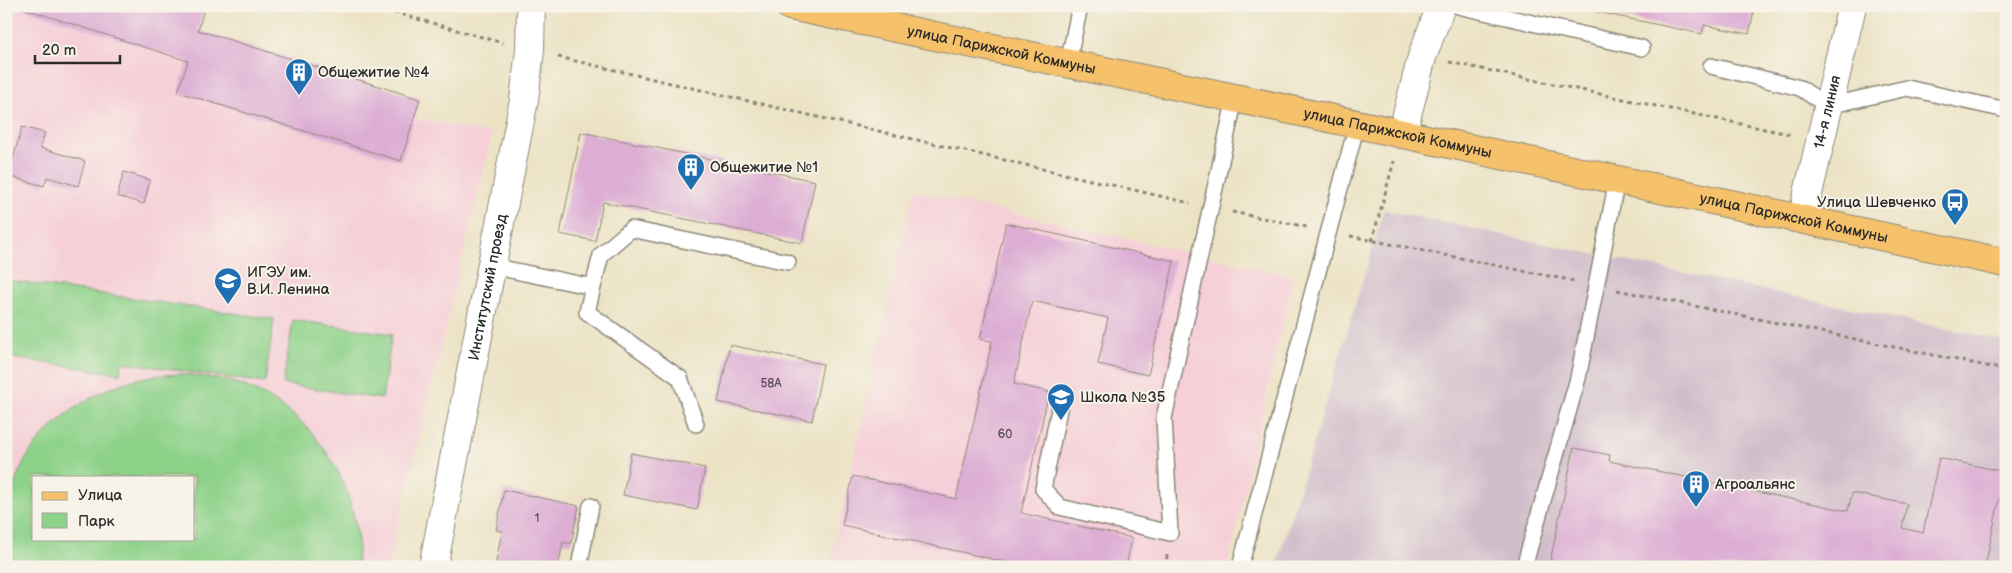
<svg xmlns="http://www.w3.org/2000/svg" width="2012" height="573" font-family="'Balsamiq Sans',sans-serif">
<style>
.built{fill:#f6cfd8;fill-rule:evenodd}
.industrial{fill:#d1bdca}
.green{fill:#8ed28a;stroke:#5c7e5a;fill-rule:evenodd}
.building{fill:#ddadd4}
.lines{fill:none;stroke-linecap:round;stroke-linejoin:round}
.lane-casing{stroke:#8c8778;stroke-width:18}
.street-casing{stroke:#8c8778;stroke-width:30}
.primary-casing{stroke:#8c8778;stroke-width:30}
.path{stroke:#8c8778;stroke-width:3;stroke-dasharray:4 4;stroke-linecap:butt}
.lane{stroke:#fff;stroke-width:15}
.street{stroke:#fff;stroke-width:28}
.primary{stroke:#f5c16b;stroke-width:28}
.labels{text-anchor:middle;stroke-width:4;stroke-linejoin:round;paint-order:stroke}
.number-label{font-size:12px;fill:#584c55}
.street-label{font-size:15px;fill:#2b2b2b;stroke:#f7f3e8}
.poi-label{font-size:15px;fill:#2b2b2b;stroke:#f7f3e8;text-anchor:start}
</style>
<rect width="100%" height="100%" fill="#f7f3e8"/>
<filter id="ink" filterUnits="userSpaceOnUse"><feTurbulence type="fractalNoise" baseFrequency=".02" numOctaves="2"/><feDisplacementMap in="SourceGraphic" scale="10" xChannelSelector="R" yChannelSelector="G"/><feConvolveMatrix kernelMatrix="1 2 1 2 8 2 1 2 1" color-interpolation-filters="sRGB"/></filter>
<filter id="wash" filterUnits="userSpaceOnUse"><feTurbulence type="fractalNoise" baseFrequency=".0096" numOctaves="4" result="noise"/><feDisplacementMap in="SourceGraphic" scale="20" xChannelSelector="R" yChannelSelector="G"/><feGaussianBlur stdDeviation="1.12" result="paint"/><feColorMatrix in="noise" values="0 0 0 0 0 0 0 0 0 0 0 0 0 0 0 0 0 1.4 0 .05"/><feComposite in="paint" operator="in"/></filter>
<g filter="url(#wash)">
<rect width="100%" height="100%" fill="#ece3c5"/>
<!-- built -->
<g class="built">
<path d="M 6,6 L 205,6 L 198,30 L 420,99 L 415,118 L 492,134 L 388,567 L 6,567 ZM 34,477 L 194,477 L 194,539 L 34,539 Z"/>
<polygon points="913,191 1293,276 1228,567 829,567"/>
</g>
<!-- industrial -->
<polygon class="industrial" points="1384,210 2006,341 2006,567 1276,567"/>
<!-- green -->
<g class="green">
<polygon points="6,280 274,319 265,383 122,362 120,374 6,357"/>
<polygon points="293,320 392,334 382,399 283,384"/>
<path d="M 180,374 C 202,376 223,378 244,386 C 301,407 342,459 354,518 C 358,534 360,551 356,567 L 6,567 C 6,537 6,508 16,480 C 32,431 94,387 142,378 C 155,375 168,375 180,374 ZM 34,477 L 194,477 L 194,539 L 34,539 Z"/>
</g>
<g id="blocks">
<!-- building -->
<g class="building">
<polygon points="16,6 205,6 198,30 420,99 401,161 178,92 188,61"/>
<polygon points="1569,6 1755,6 1749,34 1704,25 1702,34"/>
<polygon points="22,127 45,133 40,148 85,161 78,186 47,177 44,186 8,176"/>
<polygon points="581,132 815,181 802,243 603,202 595,241 560,234"/>
<polygon points="124,172 150,180 144,204 117,196"/>
<polygon points="1006,223 1174,261 1148,375 1098,364 1108,318 1032,301 1014,384 1049,392 1021,513 1132,538 1126,567 1027,567 842,525 853,476 956,499 992,341 980,339"/>
<polygon points="730,345 823,364 812,421 718,402"/>
<polygon points="1574,448 1610,455 1609,461 1848,511 1852,493 1907,504 1902,528 1923,533 1939,458 2005,472 1985,567 1549,567"/>
<polygon points="631,453 705,468 697,510 623,495"/>
<polygon points="504,490 579,506 571,544 563,542 558,567 495,567 502,531 496,530"/>
</g>
</g>
</g>
<g filter="url(#ink)">
<use href="#blocks" fill-opacity="0" stroke="#8c8778" stroke-width="1"/>
<g class="lines">
<!-- lane casing -->
<g class="lane-casing">
<g id="lane">
<polyline points="1458,6 1642,48"/>
<polyline points="1068,63 1080,6"/>
<polyline points="1711,66 1800,88 1828,106 1907,88 2006,110"/>
<polyline points="491,266 593,287 601,255 631,229 788,262"/>
<polyline points="593,287 587,312 680,378 696,424"/>
<polyline points="1062,395 1043,489 1060,507 1170,533 1164,418 1235,98"/>
<polyline points="579,567 591,506"/>
<polyline points="1240,567 1357,124"/>
<polyline points="1524,567 1578,378 1617,180"/>
</g>
</g>
<!-- street casing -->
<g class="street-casing">
<g id="street">
<polyline points="1402,134 1422,57 1441,6"/>
<path id="s1" d="M 1802,219 L 1852,6"/>
<path id="s2" d="M 433,567 L 524,100 L 530,50 L 531,6"/>
</g>
</g>
<!-- primary casing -->
<g class="primary-casing">
<g id="primary">
<path id="s3" d="M 790,6 L 1235,98 L 2006,263"/>
</g>
</g>
<!-- path -->
<g class="path">
<polyline points="371,6 503,43"/>
<polyline points="558,57 1190,203"/>
<polyline points="1449,62 1793,135"/>
<polyline points="1232,212 1307,227"/>
<polyline points="1350,236 1574,281"/>
<polyline points="1372,241 1394,161"/>
<polyline points="1617,290 2006,370"/>
<polyline points="1166,567 1167,555"/>
</g>
<!-- lane -->
<use href="#lane" class="lane"/>
<!-- street -->
<use href="#street" class="street"/>
<!-- primary -->
<use href="#primary" class="primary"/>
</g>
</g>
<!-- icons -->
<defs>
<g id="building-pin" transform="scale(1.4375)"><path d="M0 17L-7.5 6A9.5 9.5 0 1 1 7.5 6Z" fill="#1f6fb2" stroke="#f7f3e8"/><path d="M-4-6H4V6H1V3H-1V6H-4ZM-2.5-4.3h1.7v1.8h-1.7ZM.8-4.3h1.7v1.8H.8ZM-2.5-1h1.7V.8h-1.7ZM.8-1h1.7V.8H.8Z" fill="#fff"/></g>
<g id="bus-pin" transform="scale(1.4375)"><path d="M0 17L-7.5 6A9.5 9.5 0 1 1 7.5 6Z" fill="#1f6fb2" stroke="#f7f3e8"/><path d="M-5-6H5V4H4V6H2V4H-2V6H-4V4H-5ZM-3.5-4V0h7V-4ZM-3.5 1.2v1.5H-2V1.2ZM2 1.2v1.5H3.5V1.2Z" fill="#fff"/></g>
<g id="university-pin" transform="scale(1.4375)"><path d="M0 17L-7.5 6A9.5 9.5 0 1 1 7.5 6Z" fill="#1f6fb2" stroke="#f7f3e8"/><path d="M0-5L7-2L0 1L-7-2ZM-4 1L0 2.5L4 1V4Q0 6-4 4Z" fill="#fff"/></g>
<g id="school-pin" transform="scale(1.4375)"><path d="M0 17L-7.5 6A9.5 9.5 0 1 1 7.5 6Z" fill="#1f6fb2" stroke="#f7f3e8"/><path d="M0-5L7-2L0 1L-7-2ZM-4 1L0 2.5L4 1V4Q0 6-4 4Z" fill="#fff"/></g>
</defs>
<g fill-rule="evenodd">
<use href="#building-pin" x="299" y="72"/>
<use href="#building-pin" x="691" y="167"/>
<use href="#bus-pin" x="1955" y="202"/>
<use href="#university-pin" x="228" y="281"/>
<use href="#school-pin" x="1061" y="397"/>
<use href="#building-pin" x="1696" y="484"/>
</g>
<g class="labels">
<!-- number labels -->
<g class="number-label">
<text x="771" y="387">58А</text>
<text x="1005" y="438">60</text>
<text x="537" y="522">1</text>
</g>
<!-- street labels -->
<g class="street-label">
<text dy="5" stroke="none"><textPath href="#s3" startOffset="216">улица Парижской Коммуны</textPath></text>
<text dy="5" stroke="none"><textPath href="#s1" startOffset="110">14-я линия</textPath></text>
<text dy="5" stroke="none"><textPath href="#s3" startOffset="621">улица Парижской Коммуны</textPath></text>
<text dy="5" stroke="none"><textPath href="#s3" startOffset="1026">улица Парижской Коммуны</textPath></text>
<text dy="5" stroke="none"><textPath href="#s2" startOffset="285">Институтский проезд</textPath></text>
</g>
<!-- poi labels -->
<g class="poi-label">
<text x="318" y="77">Общежитие №4</text>
<text x="710" y="172">Общежитие №1</text>
<text x="1936" y="207" text-anchor="end">Улица Шевченко</text>
<text x="247" y="277">ИГЭУ им.<tspan x="247" dy="17">В.И. Ленина</tspan></text>
<text x="1080" y="402">Школа №35</text>
<text x="1715" y="489">Агроальянс</text>
</g>
</g>
<!-- margin -->
<rect width="2012" height="573" fill="none" stroke="#f7f3e8" stroke-width="25"/>
<!-- legend -->
<rect x="32" y="476" width="162" height="65" fill="#f7f3e8" stroke="#a5a39c"/>
<rect x="42" y="492" width="25" height="8" fill="#f5c16b" stroke="#a5a39c"/>
<text x="78" y="500" font-size="15" fill="#2b2b2b">Улица</text>
<rect x="42" y="513" width="25" height="15" fill="#8ed28a" stroke="#a5a39c"/>
<text x="78" y="526" font-size="15" fill="#2b2b2b">Парк</text>
<!-- scale -->
<path d="M35 55v8h85v-8" fill="none" stroke="#2b2b2b" stroke-width="2.5"/>
<text x="42" y="55" font-size="15" fill="#2b2b2b" stroke="#f7f3e8" stroke-width="4" paint-order="stroke">20 m</text>
</svg>
